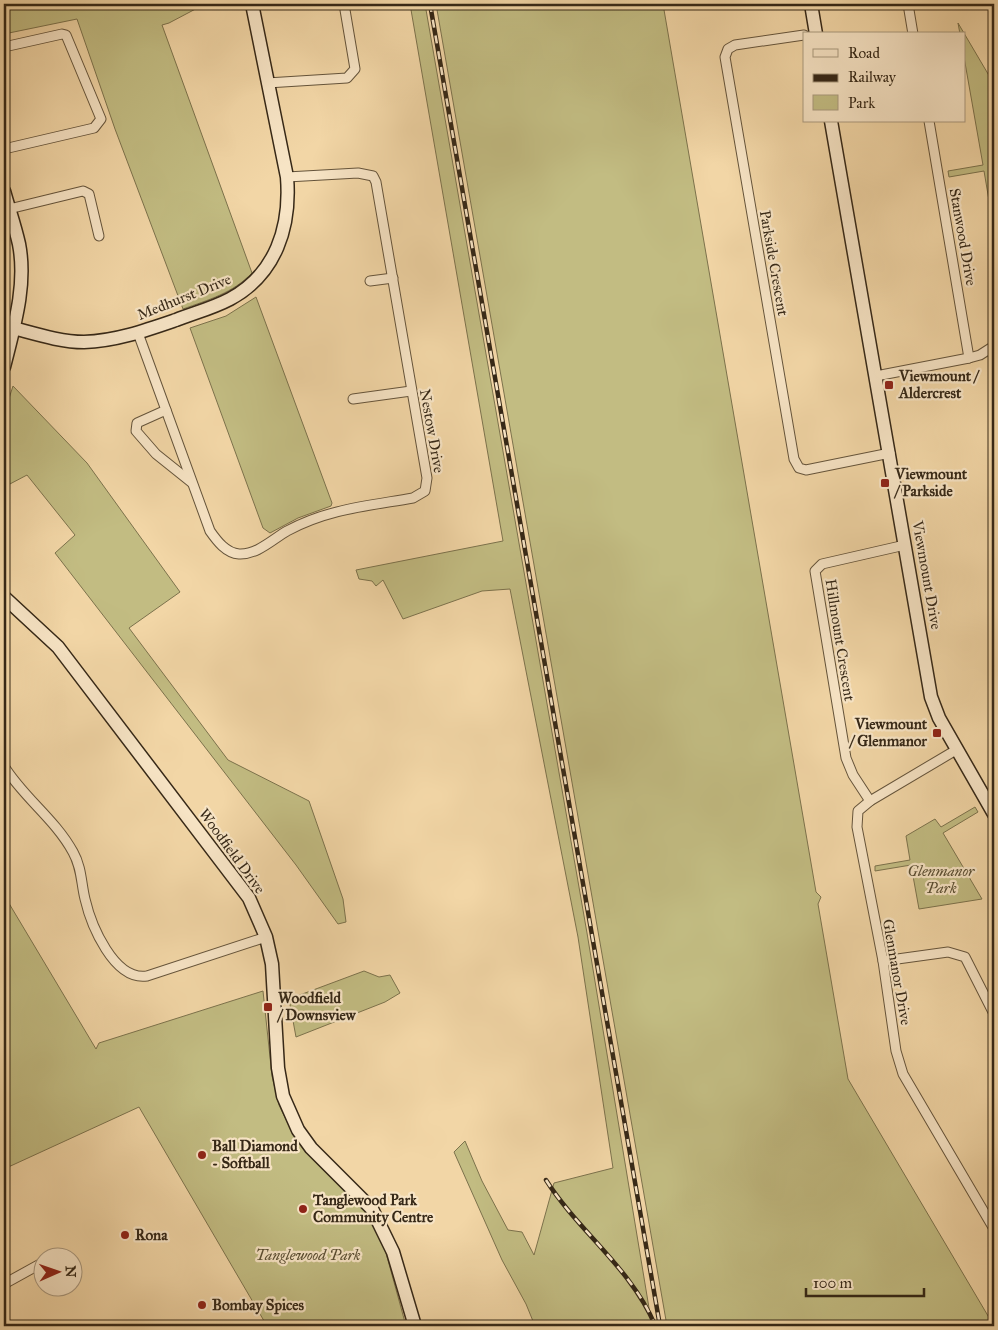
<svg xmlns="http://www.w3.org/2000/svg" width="998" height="1330" font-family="'IM FELL Great Primer',serif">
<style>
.green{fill:#c2bc82;stroke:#7c724c}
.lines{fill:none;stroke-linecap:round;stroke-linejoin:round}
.street-casing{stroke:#65543b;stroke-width:11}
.secondary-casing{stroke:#362817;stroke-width:15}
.street{stroke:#f7e4c5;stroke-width:9}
.secondary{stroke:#f7e4c5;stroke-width:12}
.rail-casing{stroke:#362817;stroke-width:4.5}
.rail{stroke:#f7e4c5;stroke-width:2.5;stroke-dasharray:8;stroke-linecap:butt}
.poi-dot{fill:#8f2418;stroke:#f7e4c5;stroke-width:2}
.labels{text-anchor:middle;stroke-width:4.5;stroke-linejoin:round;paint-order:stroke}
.street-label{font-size:15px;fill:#362817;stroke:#f7e4c5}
.poi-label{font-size:15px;font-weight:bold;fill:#362817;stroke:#f7e4c5;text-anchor:start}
.park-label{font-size:15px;font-style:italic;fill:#594d32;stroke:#f7e4c5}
</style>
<rect width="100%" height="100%" fill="#f2d6a6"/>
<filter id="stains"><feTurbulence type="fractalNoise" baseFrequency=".004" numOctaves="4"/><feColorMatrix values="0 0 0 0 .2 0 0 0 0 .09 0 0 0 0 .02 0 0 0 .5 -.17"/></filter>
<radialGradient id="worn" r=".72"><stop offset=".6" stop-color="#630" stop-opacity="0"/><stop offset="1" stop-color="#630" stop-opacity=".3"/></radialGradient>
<!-- green -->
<g class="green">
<path d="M 4,4 L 205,4 L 169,23 L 162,25 L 252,273 C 233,293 208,300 183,309 L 115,129 L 77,19 L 4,34 Z"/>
<polygon points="410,4 425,4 587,933 652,1326 535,1326 526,1304 502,1260 454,1152 465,1141 482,1181 508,1230 522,1232 534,1255 554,1183 613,1168 578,937 510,589 482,591 403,619 383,580 376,586 372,581 359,579 356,570 503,541"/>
<polygon points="436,4 663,4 816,892 821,897 818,904 848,1079 994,1326 667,1326"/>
<polygon points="958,23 994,84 994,230 984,171 949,177 948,171 983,165 964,57 964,34 960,34"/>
<polygon points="256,297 332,503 331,506 298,518 270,533 263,528 190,328 226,316"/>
<polygon points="13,386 87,463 180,592 129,628 228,760 309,801 343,899 346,922 338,924 296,865 55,553 75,535 27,475 8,485 4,482 4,414"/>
<polygon points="975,807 978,812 943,833 982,899 919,909 911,865 875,871 875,866 910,860 906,836 935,819 941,827"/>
<polygon points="4,895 96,1049 99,1043 263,991 272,1076 279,1105 294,1136 317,1164 364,1210 383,1242 406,1326 267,1326 139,1107 4,1169"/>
<polygon points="364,971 379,977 390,975 400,993 385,1002 296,1037 289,999"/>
</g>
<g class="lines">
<!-- street casing -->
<g class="street-casing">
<g id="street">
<polyline points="908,4 913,34"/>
<polyline points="804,35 735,45 728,49 725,57 794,459 799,468 806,470 890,453"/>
<polyline points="4,47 62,34 66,35 101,119 94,128 4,149"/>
<polyline points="267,83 347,78 355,69 344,4"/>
<polyline points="929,121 969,358"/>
<polyline points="9,209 83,191 89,194 99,236"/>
<polyline points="370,281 393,278"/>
<path d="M 138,333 L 210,531 C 217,541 226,553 239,554 C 257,555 273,539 287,531 C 328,509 367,506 413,498 L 425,491 L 427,478 L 376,182 L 373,176 L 358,173 L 287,177"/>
<polyline points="876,376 969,358 980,355 994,346"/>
<polyline points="353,399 411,391"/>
<polyline points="166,410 137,423 136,431 156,454 191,482"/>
<polyline points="994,476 994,497"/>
<polyline points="956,750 870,801 858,811 857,827 883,961 896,1051 903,1074 994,1229"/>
<path d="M 4,766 C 23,797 55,819 73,852 C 82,868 81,883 85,899 C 91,925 114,981 147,976 L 266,937"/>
<polyline points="870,801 853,775 846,758 815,571 822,564 905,545"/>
<polyline points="883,961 948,952 965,957 994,1014"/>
<polyline points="52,1258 53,1257"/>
<polyline points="4,1284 42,1263"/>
</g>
</g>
<!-- secondary casing -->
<g class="secondary-casing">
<g id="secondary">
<polyline points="811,4 816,34"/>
<polyline points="831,121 931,697 939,718 994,814"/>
<path d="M 4,191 C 9,209 15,226 19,244 C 27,285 14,327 4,367"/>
<path d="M 13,328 C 36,334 61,342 84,342 C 116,341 147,330 176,320 C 194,313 213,308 230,299 C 276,274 291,227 287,177 L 252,4"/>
<polyline points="4,597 58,647 249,898 266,937 272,964 278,1068 283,1096 298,1130 311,1148 372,1209 393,1252 415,1326"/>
</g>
</g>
<!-- street -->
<use href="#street" class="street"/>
<!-- secondary -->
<use href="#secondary" class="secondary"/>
<!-- rail casing -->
<g class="rail-casing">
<g id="rail">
<polyline points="430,4 660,1326"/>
<path d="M 546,1180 C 579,1232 631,1268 655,1325"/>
</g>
</g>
<!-- rail -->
<use href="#rail" class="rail"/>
</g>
<!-- markers -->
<g class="poi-dot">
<rect x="884" y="380" width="10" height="10" rx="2.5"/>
<rect x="880" y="478" width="10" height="10" rx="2.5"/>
<rect x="932" y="728" width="10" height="10" rx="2.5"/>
<rect x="263" y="1002" width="10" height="10" rx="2.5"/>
<circle cx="202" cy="1155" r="5"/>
<circle cx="303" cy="1209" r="5"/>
<circle cx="125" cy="1235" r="5"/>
<circle cx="202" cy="1305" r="5"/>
</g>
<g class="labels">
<!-- street labels -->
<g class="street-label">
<text transform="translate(963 237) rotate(80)" y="5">Stanwood Drive</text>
<text transform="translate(774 263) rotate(80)" y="5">Parkside Crescent</text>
<text transform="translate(184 297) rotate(-22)" y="5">Medhurst Drive</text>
<text transform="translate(432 431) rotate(80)" y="5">Nestow Drive</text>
<text transform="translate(927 575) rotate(80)" y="5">Viewmount Drive</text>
<text transform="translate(840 640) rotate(81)" y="5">Hillmount Crescent</text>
<text transform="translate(232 851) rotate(54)" y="5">Woodfield Drive</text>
<text transform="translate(897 972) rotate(80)" y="5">Glenmanor Drive</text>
</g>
<!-- poi labels -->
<g class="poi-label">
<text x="899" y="381">Viewmount /<tspan x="899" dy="17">Aldercrest</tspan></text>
<text x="895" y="479">Viewmount<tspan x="895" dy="17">/ Parkside</tspan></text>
<text x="927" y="729" text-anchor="end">Viewmount<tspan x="927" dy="17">/ Glenmanor</tspan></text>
<text x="278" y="1003">Woodfield<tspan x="278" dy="17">/ Downsview</tspan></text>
<text x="212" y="1151">Ball Diamond<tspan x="212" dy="17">- Softball</tspan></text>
<text x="313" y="1205">Tanglewood Park<tspan x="313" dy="17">Community Centre</tspan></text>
<text x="135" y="1240">Rona</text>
<text x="212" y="1310">Bombay Spices</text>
</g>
<!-- park labels -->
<g class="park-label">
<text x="941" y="876">Glenmanor<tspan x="941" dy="17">Park</tspan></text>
<text x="308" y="1260">Tanglewood Park</text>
</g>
</g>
<!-- margin -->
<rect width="998" height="1330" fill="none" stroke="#f2d6a6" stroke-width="20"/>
<rect x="5" y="5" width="988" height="1320" fill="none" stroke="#362817" stroke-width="2.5"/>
<rect x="10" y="10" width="978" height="1310" fill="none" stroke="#362817"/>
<!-- legend -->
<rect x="803" y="32" width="162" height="90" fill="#f7e4c5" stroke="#aa997f"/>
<rect x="813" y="49" width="25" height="8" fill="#f7e4c5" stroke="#aa997f"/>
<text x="848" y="58" font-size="15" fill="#362817">Road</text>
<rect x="813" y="74" width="25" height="8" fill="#362817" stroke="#aa997f"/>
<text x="848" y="82" font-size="15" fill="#362817">Railway</text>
<rect x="813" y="95" width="25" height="15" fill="#c2bc82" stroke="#aa997f"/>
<text x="848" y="108" font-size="15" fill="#362817">Park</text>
<!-- north arrow -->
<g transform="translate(58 1272) rotate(88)"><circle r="24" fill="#f7e4c5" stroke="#aa997f"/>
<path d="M0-4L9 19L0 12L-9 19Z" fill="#8f2418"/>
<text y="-8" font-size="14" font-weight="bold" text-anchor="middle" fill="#362817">N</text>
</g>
<!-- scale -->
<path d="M806 1288v8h118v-8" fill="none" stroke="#362817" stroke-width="2.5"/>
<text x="813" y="1288" font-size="15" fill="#362817" stroke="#f7e4c5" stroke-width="4" paint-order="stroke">100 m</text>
<rect width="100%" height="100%" filter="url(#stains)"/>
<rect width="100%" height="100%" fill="url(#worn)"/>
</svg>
